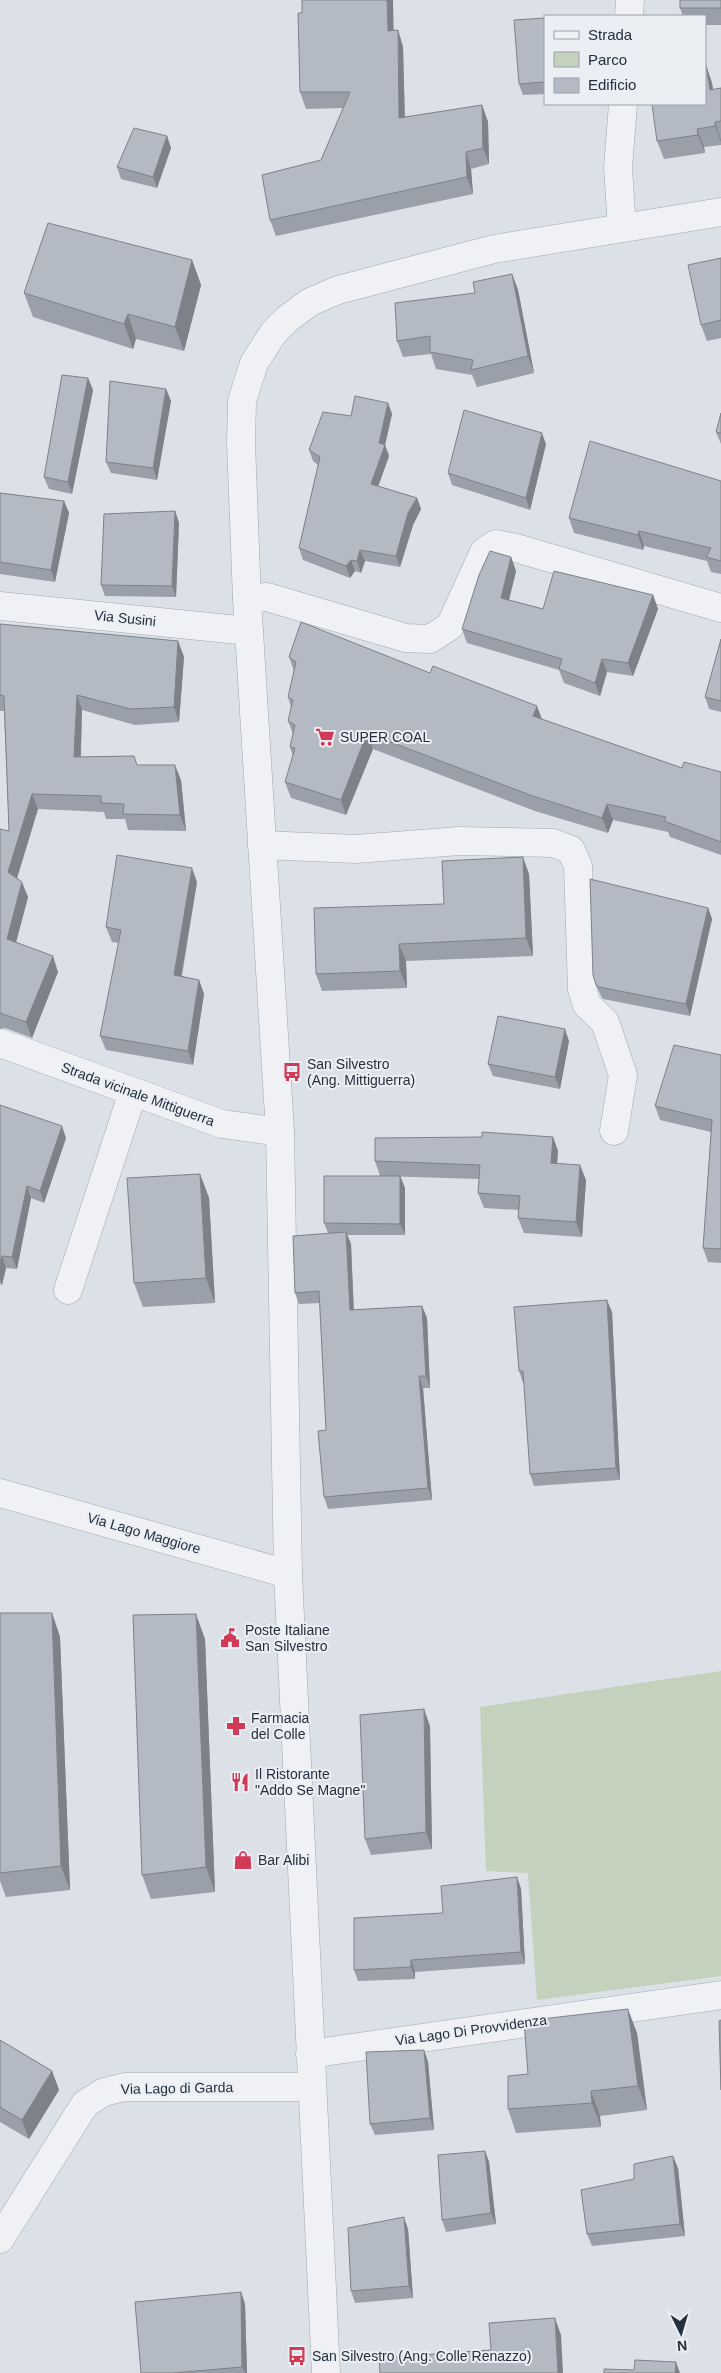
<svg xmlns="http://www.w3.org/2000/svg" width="721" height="2373" font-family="Helvetica,sans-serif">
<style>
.green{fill:#c3d1bd}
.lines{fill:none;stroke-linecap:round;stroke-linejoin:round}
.minor-casing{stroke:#a1a8b1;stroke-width:29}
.tertiary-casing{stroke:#a1a8b1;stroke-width:29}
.minor{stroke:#eff1f5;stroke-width:28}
.tertiary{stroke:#eff1f5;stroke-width:28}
.wall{fill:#9aa0a9}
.shaded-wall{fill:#7d8289}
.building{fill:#b3bac4;stroke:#7d8289}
.labels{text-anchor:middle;stroke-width:4;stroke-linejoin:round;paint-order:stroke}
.street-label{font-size:14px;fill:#252f3d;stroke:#ebeff4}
.poi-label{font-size:14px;fill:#252f3d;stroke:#ebeff4;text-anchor:start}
</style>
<rect width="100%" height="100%" fill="#dce1e7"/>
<!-- green -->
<polygon class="green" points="721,1671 721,1976 537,2000 528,1873 486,1871 480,1707"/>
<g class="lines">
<!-- minor casing -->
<g class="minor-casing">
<g id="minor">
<polyline points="629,16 630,0"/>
<polyline points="622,228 618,168 623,104"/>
<polyline points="247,599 267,597 406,638 430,639 450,626 484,552 496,544 516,548 721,608"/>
<polyline points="0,606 249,631"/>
<polyline points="262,845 356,849 459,841 553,843 571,850 578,866 582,989 587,1005 605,1022 623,1075 614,1131"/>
<polyline points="0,1043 222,1124 280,1132"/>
<polyline points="68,1290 133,1092"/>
<polyline points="0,1493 288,1574"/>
<polyline points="310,2054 721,1995"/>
<polyline points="0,2239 85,2104 104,2092 125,2087 312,2087"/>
</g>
</g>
<!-- tertiary casing -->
<g class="tertiary-casing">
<polyline id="tertiary" points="326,2373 288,1574 280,1132 247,599 241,443 242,401 254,363 274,332 287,319 310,302 338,290 494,249 721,212"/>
</g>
<!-- minor -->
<use href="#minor" class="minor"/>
<!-- tertiary -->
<use href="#tertiary" class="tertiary"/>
</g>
<!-- wall -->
<g class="wall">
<polygon points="721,0 721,25 705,25 705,16 683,16 680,8"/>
<polygon points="302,13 394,30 398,30 403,47 405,117 482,105 488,122 489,164 471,169 473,194 276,236 270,220 321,160 343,108 306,109 300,92"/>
<polygon points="545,18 545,94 523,95 519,84"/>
<polygon points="706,65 712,83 713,90 721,88 721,145 704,147 705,153 664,159 657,141"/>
<polygon points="167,136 171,148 157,188 121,179 117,167"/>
<polygon points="721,258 721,338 707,341 701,325"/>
<polygon points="192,260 201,285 184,351 136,339 133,349 33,317 24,293"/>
<polygon points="512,274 518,290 534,373 477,387 472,375 436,369 431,354 403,357 397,341 475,293"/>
<polygon points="88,378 93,390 72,494 49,489 44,477"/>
<polygon points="166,389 171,401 157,480 111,473 106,462"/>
<polygon points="388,403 392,414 385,445 389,456 378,486 417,498 421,509 413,525 400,567 365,561 361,573 355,571 350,578 303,560 299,548 318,465 313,461 309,450"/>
<polygon points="721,413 721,444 716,432"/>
<polygon points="546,444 530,510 452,485 448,473"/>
<polygon points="721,481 721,574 711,572 707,561 644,546 643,550 574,533 569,518"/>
<polygon points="0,493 64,501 69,513 55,582 0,574"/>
<polygon points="175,511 179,523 176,597 105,596 101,585"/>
<polygon points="511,557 516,571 509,600 543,609 653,595 658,609 633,676 607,672 600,696 564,683 559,670 467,643 462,629"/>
<polygon points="0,624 178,641 184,657 179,722 135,725 82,710 81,757 137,765 181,780 186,831 128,830 125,819 106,819 104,812 38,809 17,878 28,897 16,942 58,972 32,1038 5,1028 0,1029 0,829 9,831 4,711 0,711"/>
<polygon points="721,639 721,712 709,709 705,697"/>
<polygon points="289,657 541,719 682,768 721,772 721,855 670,837 668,832 613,820 608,833 535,811 373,749 346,815 291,798 285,782 293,756 290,747 293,734 288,721 291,707 288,697 294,671"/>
<polygon points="529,874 533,956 406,961 407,988 322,991 316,974 444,904"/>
<polygon points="197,882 182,976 199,980 204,994 193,1065 106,1050 100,1036 119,943 112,942 106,927"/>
<polygon points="708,908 712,919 690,1016 603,999 601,996 596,985"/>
<polygon points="569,1041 560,1089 493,1076 488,1064"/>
<polygon points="721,1055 721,1263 708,1262 703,1248 711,1132 660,1120 655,1106"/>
<polygon points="0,1105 66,1138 44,1203 31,1198 17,1269 6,1268 2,1285 0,1284"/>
<polygon points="482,1137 553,1137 558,1151 557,1163 586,1180 582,1237 524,1233 518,1218 519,1210 484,1208 478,1193 479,1179 380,1176 375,1161"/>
<polygon points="200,1174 209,1198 215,1303 143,1307 134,1283"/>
<polygon points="400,1176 405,1188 405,1235 347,1235 351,1244 354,1310 422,1306 427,1318 430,1388 423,1388 432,1500 328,1509 324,1497 326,1430 320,1303 299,1304 295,1293 328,1233 324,1223"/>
<polygon points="612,1312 620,1480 534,1486 530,1474 524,1383 523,1383 519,1371"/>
<polygon points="0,1613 52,1613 60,1637 70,1890 6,1897 0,1881"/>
<polygon points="205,1639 215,1892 151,1899 142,1875"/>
<polygon points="430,1726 432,1849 371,1855 365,1839"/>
<polygon points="517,1877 521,1889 525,1964 415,1972 415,1979 358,1981 354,1970 443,1913"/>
<polygon points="637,2033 647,2110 600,2116 601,2127 516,2133 508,2109 528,2074"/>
<polygon points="0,2040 52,2071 59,2090 29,2139 0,2122"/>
<polygon points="424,2050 428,2062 434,2130 375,2135 370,2124"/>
<polygon points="485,2151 489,2162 496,2224 446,2232 442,2220"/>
<polygon points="678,2168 685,2236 592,2246 587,2234"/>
<polygon points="408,2229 413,2298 355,2303 351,2291"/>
<polygon points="241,2292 245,2304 247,2373 141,2373"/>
</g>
<!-- shaded-wall -->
<g class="shaded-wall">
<polygon points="387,0 393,0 394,47 388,31"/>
<polygon points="398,30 403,47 405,134 399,118"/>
<polygon points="706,65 712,83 716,109 710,90"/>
<polygon points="482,105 488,122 489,164 483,148"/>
<polygon points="715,122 721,140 721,142 715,126"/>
<polygon points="697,129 704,147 705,153 698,135"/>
<polygon points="167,136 171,148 157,188 153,177"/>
<polygon points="466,152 471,169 473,194 467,177"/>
<polygon points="192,260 201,285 184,351 175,327"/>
<polygon points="512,274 518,290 534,373 528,356"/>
<polygon points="128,314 136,339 133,349 124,324"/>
<polygon points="88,378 93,390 72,494 68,482"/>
<polygon points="166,389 171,401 157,480 153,468"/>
<polygon points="388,403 392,414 385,445 389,456 375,495 371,484"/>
<polygon points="542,433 546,444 530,510 526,498"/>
<polygon points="417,498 421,509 413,525 400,567 396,556 408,513"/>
<polygon points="64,501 69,513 55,582 51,570"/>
<polygon points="175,511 179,523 176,597 172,586"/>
<polygon points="639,531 644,546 643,550 638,535"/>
<polygon points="360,550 365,561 361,573 357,561"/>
<polygon points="511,557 516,571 506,612 501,598"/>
<polygon points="351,560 355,571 350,578 346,566"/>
<polygon points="653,595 658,609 633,676 628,663"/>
<polygon points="178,641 184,657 179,722 174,707"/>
<polygon points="602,659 607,672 600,696 595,683"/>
<polygon points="77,695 82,710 80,772 74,757"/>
<polygon points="537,706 543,722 533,716"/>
<polygon points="367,733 373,749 346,815 341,800"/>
<polygon points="175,765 181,780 186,831 180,815"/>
<polygon points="32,794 38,809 14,888 8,872"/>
<polygon points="607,804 613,820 608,833 602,818"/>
<polygon points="523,857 529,874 533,956 526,938"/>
<polygon points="192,868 197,882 179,989 174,975"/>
<polygon points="22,882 28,897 13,954 7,939"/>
<polygon points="708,908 712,919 690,1016 686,1004"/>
<polygon points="399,944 406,961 407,988 400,971"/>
<polygon points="53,956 58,972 32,1038 26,1022"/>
<polygon points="199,980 204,994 193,1065 188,1051"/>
<polygon points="565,1029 569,1041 560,1089 555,1077"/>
<polygon points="62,1126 66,1138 44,1203 40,1191"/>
<polygon points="553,1137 558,1151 556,1178 551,1163"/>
<polygon points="580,1165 586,1180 582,1237 576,1222"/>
<polygon points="200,1174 209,1198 215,1303 206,1278"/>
<polygon points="400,1176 405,1188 405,1235 400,1224"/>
<polygon points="27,1186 31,1198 17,1269 12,1257"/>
<polygon points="346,1232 351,1244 354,1322 350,1310"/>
<polygon points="2,1256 6,1268 2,1285 0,1279 0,1264"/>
<polygon points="607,1300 612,1312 620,1480 616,1468"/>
<polygon points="422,1306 427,1318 430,1388 426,1376"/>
<polygon points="419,1376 423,1388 432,1500 428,1488"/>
<polygon points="52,1613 60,1637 70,1890 61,1866"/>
<polygon points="196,1614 205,1639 215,1892 206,1867"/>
<polygon points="424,1709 430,1726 432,1849 426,1832"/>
<polygon points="517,1877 521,1889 525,1964 521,1952"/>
<polygon points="411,1960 415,1972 415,1979 411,1967"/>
<polygon points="628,2009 637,2033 647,2110 638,2086"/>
<polygon points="424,2050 428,2062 434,2130 430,2118"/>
<polygon points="52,2071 59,2090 29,2139 22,2120"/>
<polygon points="591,2091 600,2116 601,2127 592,2103"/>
<polygon points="485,2151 489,2162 496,2224 491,2213"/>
<polygon points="673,2156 678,2168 685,2236 680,2224"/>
<polygon points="404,2217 408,2229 413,2298 409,2286"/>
<polygon points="241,2292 245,2304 247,2373 245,2373 242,2367"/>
<polygon points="555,2318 561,2335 563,2373 558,2373"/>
<polygon points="676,2362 680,2373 675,2373"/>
</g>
<!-- building -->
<g class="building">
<polygon points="302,0 387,0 388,31 398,30 399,118 482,105 483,148 466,152 467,177 270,220 262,175 321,160 350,92 300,92 298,13 302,13"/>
<rect x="680" y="0" width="41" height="8"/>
<polygon points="545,18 545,82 519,84 514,20"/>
<polygon points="705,65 706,65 710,90 721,88 721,121 715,122 715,126 697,129 698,135 657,141 652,104 705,104"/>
<polygon points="134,128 167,136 153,177 117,167"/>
<polygon points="48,223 192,260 175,327 128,314 124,324 24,293"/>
<polygon points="721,258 721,320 701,325 688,265"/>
<polygon points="512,274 528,356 471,370 473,360 430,352 430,336 397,341 395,303 475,293 473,282"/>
<polygon points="62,375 88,378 68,482 44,477"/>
<polygon points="110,381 166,389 153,468 106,462"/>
<polygon points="355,396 388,403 379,443 385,445 371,484 417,498 408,513 396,556 360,550 357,561 351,560 346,566 299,548 320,457 309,450 323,412 351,416"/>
<polygon points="464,410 542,433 526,498 448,473"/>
<polygon points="721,413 721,433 716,432"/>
<polygon points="590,441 721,481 721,561 706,557 711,548 639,531 638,535 569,518"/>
<polygon points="0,493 64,501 51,570 0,562"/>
<polygon points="175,511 172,586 101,585 104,514"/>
<polygon points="490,551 511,557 501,598 543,609 554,571 653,595 628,663 602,659 595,683 559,669 562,659 462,629 479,575"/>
<polygon points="301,622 430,673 433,666 537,706 533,716 682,768 684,762 721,772 721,842 664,821 666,817 607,804 602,818 530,795 367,733 341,800 285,782 295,748 290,747 295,725 288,721 293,700 288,697 296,662 289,657"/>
<polygon points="0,624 178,641 174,707 130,709 77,695 74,757 134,756 137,765 175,765 180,815 123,814 124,804 101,803 101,796 32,794 8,872 22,882 7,939 53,956 26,1022 0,1013 0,829 9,831 4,696 0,695"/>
<polygon points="721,639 721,701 705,697"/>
<polygon points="117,855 192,868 174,975 199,980 188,1051 100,1036 121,930 106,927"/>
<polygon points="523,857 526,938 399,944 400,971 316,974 314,908 444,904 442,861"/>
<polygon points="590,879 708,908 686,1004 599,987 596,985 593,975"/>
<polygon points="498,1016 565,1029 555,1077 488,1064"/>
<polygon points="674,1045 721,1055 721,1249 703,1248 712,1120 655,1106"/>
<polygon points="0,1105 62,1126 40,1191 27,1186 12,1257 2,1256 0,1264"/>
<polygon points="482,1132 553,1137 551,1163 580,1165 576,1222 518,1218 520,1196 478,1193 480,1165 375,1161 375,1138 482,1137"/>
<polygon points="200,1174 206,1278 134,1283 127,1178"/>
<polygon points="324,1176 400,1176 400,1224 324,1223"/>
<polygon points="346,1232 350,1310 422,1306 426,1376 419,1376 428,1488 324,1497 318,1431 326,1430 319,1291 295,1293 293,1236"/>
<polygon points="607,1300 616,1468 530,1474 523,1371 519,1371 514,1307"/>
<polygon points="0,1613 52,1613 61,1866 0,1873"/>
<polygon points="196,1614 206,1867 142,1875 133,1615"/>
<polygon points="424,1709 426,1832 365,1839 360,1715"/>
<polygon points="517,1877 521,1952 411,1960 411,1967 354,1970 354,1918 443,1913 441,1886"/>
<polygon points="628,2009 638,2086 591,2091 592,2103 508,2109 508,2076 528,2074 524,2021"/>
<polygon points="721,2020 721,2090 719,2021"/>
<polygon points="0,2040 52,2071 22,2120 0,2107"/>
<polygon points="424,2050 430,2118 370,2124 366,2052"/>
<polygon points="485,2151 491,2213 442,2220 438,2155"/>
<polygon points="673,2156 680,2224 587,2234 581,2190 634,2179 634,2164"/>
<polygon points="404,2217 409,2286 351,2291 348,2228"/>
<polygon points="241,2292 242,2367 173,2373 141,2373 135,2302"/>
<polygon points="555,2318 558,2373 380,2373 379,2358 491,2350 489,2323"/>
<polygon points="635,2360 676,2362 675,2373 604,2373 604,2369 634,2370"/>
</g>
<!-- icons -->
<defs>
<g id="supermarket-bare" transform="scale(1.5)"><path d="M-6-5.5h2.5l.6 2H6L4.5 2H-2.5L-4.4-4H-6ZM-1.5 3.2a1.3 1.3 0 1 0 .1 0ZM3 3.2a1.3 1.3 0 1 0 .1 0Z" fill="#d23b57" stroke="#ebeff4" stroke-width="2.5" paint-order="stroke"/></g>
<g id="bus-bare" transform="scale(1.5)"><path d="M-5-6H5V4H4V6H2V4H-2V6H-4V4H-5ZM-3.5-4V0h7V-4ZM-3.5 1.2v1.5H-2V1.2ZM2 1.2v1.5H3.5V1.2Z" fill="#d23b57" stroke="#ebeff4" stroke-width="2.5" paint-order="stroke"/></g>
<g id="civic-bare" transform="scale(1.5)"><path d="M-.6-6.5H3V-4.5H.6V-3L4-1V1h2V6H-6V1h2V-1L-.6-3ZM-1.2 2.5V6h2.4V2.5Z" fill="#d23b57" stroke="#ebeff4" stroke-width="2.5" paint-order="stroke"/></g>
<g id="pharmacy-bare" transform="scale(1.5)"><path d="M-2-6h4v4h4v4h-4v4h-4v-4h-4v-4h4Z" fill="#d23b57" stroke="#ebeff4" stroke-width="2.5" paint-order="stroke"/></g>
<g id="restaurant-bare" transform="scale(1.5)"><path d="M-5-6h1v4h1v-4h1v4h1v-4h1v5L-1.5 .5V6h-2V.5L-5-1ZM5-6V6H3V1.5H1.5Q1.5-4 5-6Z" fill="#d23b57" stroke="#ebeff4" stroke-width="2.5" paint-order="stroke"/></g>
<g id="shop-bare" transform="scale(1.5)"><path d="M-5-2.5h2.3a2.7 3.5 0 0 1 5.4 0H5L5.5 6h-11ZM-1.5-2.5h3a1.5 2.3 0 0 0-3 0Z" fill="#d23b57" stroke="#ebeff4" stroke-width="2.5" paint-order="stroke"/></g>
</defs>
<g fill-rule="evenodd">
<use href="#supermarket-bare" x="325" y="737"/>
<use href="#bus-bare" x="292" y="1072"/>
<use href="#civic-bare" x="230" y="1638"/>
<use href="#pharmacy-bare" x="236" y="1726"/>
<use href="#restaurant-bare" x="240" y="1782"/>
<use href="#shop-bare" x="243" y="1860"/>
<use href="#bus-bare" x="297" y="2356"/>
</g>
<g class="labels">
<!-- street labels -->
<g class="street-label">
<text transform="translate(125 618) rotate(6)" y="5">Via Susini</text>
<text transform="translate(138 1094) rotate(20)" y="5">Strada vicinale Mittiguerra</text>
<text transform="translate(144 1533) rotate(16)" y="5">Via Lago Maggiore</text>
<text transform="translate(471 2030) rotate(-8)" y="5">Via Lago Di Provvidenza</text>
<text transform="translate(177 2088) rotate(-1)" y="5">Via Lago di Garda</text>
</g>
<!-- poi labels -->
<g class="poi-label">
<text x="340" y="742">SUPER COAL</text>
<text x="307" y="1069">San Silvestro<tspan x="307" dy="16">(Ang. Mittiguerra)</tspan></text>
<text x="245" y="1635">Poste Italiane<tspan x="245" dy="16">San Silvestro</tspan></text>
<text x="251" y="1723">Farmacia<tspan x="251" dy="16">del Colle</tspan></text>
<text x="255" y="1779">Il Ristorante<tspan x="255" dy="16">"Addo Se Magne"</tspan></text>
<text x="258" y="1865">Bar Alibi</text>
<text x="312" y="2361">San Silvestro (Ang. Colle Renazzo)</text>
</g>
</g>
<!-- legend -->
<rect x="544" y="15" width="162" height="90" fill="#ebeff4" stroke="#9ca2ab"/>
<rect x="554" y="31" width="25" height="8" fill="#eff1f5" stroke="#9ca2ab"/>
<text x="588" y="40" font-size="15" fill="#252f3d">Strada</text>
<rect x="554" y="52" width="25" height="15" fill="#c3d1bd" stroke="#9ca2ab"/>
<text x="588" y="65" font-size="15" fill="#252f3d">Parco</text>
<rect x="554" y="78" width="25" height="15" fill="#b3bac4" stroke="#9ca2ab"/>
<text x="588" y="90" font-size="15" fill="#252f3d">Edificio</text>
<!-- north arrow -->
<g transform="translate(681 2333) rotate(175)" stroke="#ebeff4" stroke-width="4" paint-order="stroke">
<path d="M0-4L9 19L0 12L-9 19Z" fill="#252f3d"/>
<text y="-8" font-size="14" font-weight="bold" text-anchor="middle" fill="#252f3d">N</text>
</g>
</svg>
